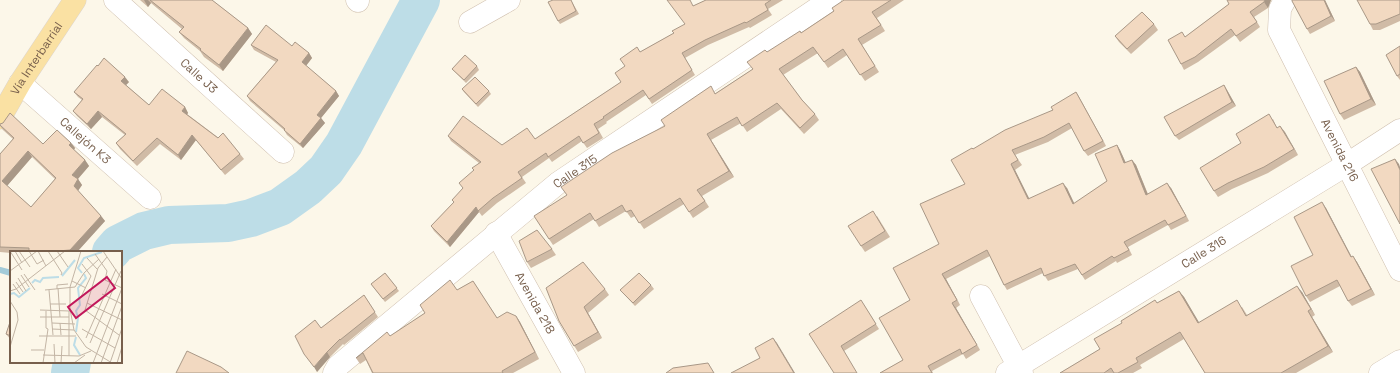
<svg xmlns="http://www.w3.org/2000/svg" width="1400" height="373" font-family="'Space Grotesk',sans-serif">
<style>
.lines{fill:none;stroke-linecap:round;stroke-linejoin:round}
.stream{stroke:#a3cbd8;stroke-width:6}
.river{stroke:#bddde7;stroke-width:38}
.minor-casing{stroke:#cfbfae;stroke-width:23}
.major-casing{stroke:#dcd5d0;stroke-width:23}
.minor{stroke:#fff;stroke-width:22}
.major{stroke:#fae1a3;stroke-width:22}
.wall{fill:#d0bba6;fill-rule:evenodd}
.shaded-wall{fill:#a99887}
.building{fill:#f2d9c1;stroke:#a99887;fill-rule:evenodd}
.labels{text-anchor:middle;stroke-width:4;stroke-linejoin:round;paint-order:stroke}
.street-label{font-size:12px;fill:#775f4c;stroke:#fffaf0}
.inset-river{fill:none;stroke:#bddde7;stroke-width:2}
.inset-road{fill:none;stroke:#c3b5a5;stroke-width:1}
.view{fill:#c2185b;fill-opacity:0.15;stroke:#c2185b;stroke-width:2}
.inset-edge{fill:none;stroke:#775f4c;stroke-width:2}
</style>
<rect width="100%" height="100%" fill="#fcf7e9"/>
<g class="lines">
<!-- stream -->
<polyline class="stream" points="0,270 11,273"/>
<!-- river -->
<g class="river">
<polyline points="111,252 118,244 144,231 169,225 228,223 251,218 280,207 308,187 326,170 344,144 421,0"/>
<polyline points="70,373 72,362"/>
</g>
<!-- minor casing -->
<g class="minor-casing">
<g id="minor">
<path id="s1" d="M 115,0 L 283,152"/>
<polyline points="357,0 358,1"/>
<path id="s2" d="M 1285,0 L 1280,9 L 1279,30 L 1400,270"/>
<polyline points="470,22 509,0"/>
<path id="s3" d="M 20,83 L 150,198"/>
<path id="s4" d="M 496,233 L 574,373"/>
<polyline points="981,296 1022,373"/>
<path id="s5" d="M 334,373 L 338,366 L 558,183 L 830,0"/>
<path id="s6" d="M 1007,373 L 1346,165 L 1400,130"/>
<polyline points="1380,373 1400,361"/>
</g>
</g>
<!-- major casing -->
<g class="major-casing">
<g id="major">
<path id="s7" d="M 0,118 L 20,83 L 75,0"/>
</g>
</g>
<!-- minor -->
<use href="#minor" class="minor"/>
<!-- major -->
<use href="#major" class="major"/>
</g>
<!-- wall -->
<g class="wall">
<polygon points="140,0 212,0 248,28 252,34 223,71 204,57 200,51 184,38 179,32 182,29 151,3 148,7"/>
<polygon points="553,0 571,0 579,14 560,24 558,21"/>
<polygon points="706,0 783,0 768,9 772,15 750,28 749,27 708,45 685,58 695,75 652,104 646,95 606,122 607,123 598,129 603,138 587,148 582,141 552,162 549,158 522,177 526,183 497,203 482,216 479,212 450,247 434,231 431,226 454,202 463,188 474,170 479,163 451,141 448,136 502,145 535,139 621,82 625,66 640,52 674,33 685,24 693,6"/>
<polygon points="844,0 904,0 877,18 885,31 862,45 879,72 865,81 847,55 828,68 818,53 783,75 802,100 815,114 819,120 804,134 781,109 747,132 741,123 711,140 734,177 702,196 709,207 693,218 684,204 644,229 635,216 631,218 626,211 599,227 594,219 553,245 549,239 567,195 665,126 753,69 767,52 801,33 834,11"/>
<polygon points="1271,0 1268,8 1254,17 1260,27 1240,42 1235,35 1198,62 1184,70 1181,64 1185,37 1229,4"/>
<polygon points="1325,0 1335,21 1310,34 1307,29"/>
<polygon points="1400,0 1400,21 1380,30 1373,30 1370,24"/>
<polygon points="1154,24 1158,30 1131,54 1119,42 1115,36"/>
<polygon points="251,45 292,46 309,53 312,58 306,66 336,91 339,96 321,118 325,123 303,148 287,135 284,130 250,101 247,96 276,62 254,50"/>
<polygon points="1400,46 1400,80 1397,76"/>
<polygon points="477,66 479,70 466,83 452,69"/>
<polygon points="1356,67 1360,72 1376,105 1344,120 1340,114"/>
<polygon points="129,82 126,85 149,105 185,107 188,113 187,114 240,154 244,159 225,175 196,140 181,160 160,144 137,166 120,149 116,143 125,135 102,117 91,129 77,116 73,111 82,100 78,97 74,92"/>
<polygon points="1224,85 1227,90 1236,106 1179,140 1175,136"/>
<polygon points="462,89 489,91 491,94 478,107 464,92"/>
<polygon points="1076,92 1079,97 1106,146 1088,156 1084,151 1072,128 1048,142 1015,155 1022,165 1015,170 1029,199 1067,188 1074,204 1107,181 1117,145 1120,150 1126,163 1132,160 1136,165 1148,194 1171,188 1189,221 1171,230 1168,225 1128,247 1132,255 1117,263 1116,261 1085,280 1078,269 1048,281 1043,273 1007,290 1004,285 990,256 946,279 960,305 956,308 980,350 966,359 963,354 932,371 933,373 880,373 903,360 910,300 939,244 965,184 973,149 1053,110"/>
<polygon points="1273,119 1277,128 1280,126 1298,155 1268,173 1232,189 1218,197 1214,191 1241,143"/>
<path d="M 0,124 L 43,144 L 71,143 L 75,148 L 74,150 L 85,160 L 89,166 L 78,179 L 82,185 L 78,191 L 101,216 L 105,221 L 77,252 L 11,252 L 11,253 L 0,252 L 0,154 L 13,139 L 3,130 L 0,126 ZM 32,157 L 55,179 L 31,207 L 7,186 Z"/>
<polygon points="1326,208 1351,257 1357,262 1375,295 1352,306 1348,301 1340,286 1310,302 1306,296 1313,255"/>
<polygon points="877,216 890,237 865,252 861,246"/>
<polygon points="552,249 556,255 531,268 527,262"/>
<polygon points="385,273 399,291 385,302 371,284"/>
<polygon points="473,281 497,318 516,316 520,322 539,359 513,373 372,373 366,360 360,364 356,358 390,336 425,313 457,290"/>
<polygon points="651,285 654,289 635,306 620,290"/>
<polygon points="605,289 609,295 588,313 602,338 578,352 559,321"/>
<polygon points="1179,291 1184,297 1199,323 1242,307 1247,315 1302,292 1315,315 1312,317 1333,352 1296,373 1205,373 1184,339 1140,365 1142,368 1133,373 1060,373 1100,349 1157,303"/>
<polygon points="364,295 378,317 344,345 343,344 330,357 317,372 321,328"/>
<polygon points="864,305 879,329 844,351 809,334"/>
<polygon points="11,319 11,340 6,334"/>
</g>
<!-- shaded-wall -->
<g class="shaded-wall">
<polygon points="144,0 148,0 151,3 148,7"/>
<polygon points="1265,0 1271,0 1268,8 1264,2"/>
<polygon points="1324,0 1325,0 1335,21 1331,16"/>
<polygon points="248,28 252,34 223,71 219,65"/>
<polygon points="309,53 312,58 305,67 302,62"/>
<polygon points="1356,67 1360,72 1376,105 1371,99"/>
<polygon points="125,77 129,82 125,86 121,81"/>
<polygon points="1224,85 1227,90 1236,106 1232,102"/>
<polygon points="336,91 339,96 321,118 325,123 303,148 300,144 317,115"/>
<polygon points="1076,92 1079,97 1106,146 1103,141"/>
<polygon points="185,107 188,113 186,116 182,111"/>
<polygon points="98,111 102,117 91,129 87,124"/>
<polygon points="1280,126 1285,132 1298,155 1294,149"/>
<polygon points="707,134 711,140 734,177 729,171"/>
<polygon points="192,135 196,140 181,160 178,155"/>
<polygon points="71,143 75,148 73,151 69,145"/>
<polygon points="1117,145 1120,150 1128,168 1124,163"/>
<polygon points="28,151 32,157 6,187 2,181"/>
<polygon points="1395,159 1399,164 1400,167 1400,170"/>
<polygon points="85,160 89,166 76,181 72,175"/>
<polygon points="1132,160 1136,165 1150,200 1146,195"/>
<polygon points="1011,164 1015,170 1032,204 1028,199"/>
<polygon points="78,179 82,185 77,192 74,186"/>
<polygon points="1063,183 1067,188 1077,209 1073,204"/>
<polygon points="1167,183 1171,188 1189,221 1186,216"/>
<polygon points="1322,202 1326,208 1355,263 1351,257"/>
<polygon points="476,207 479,212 450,247 447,242"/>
<polygon points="101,216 105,221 77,252 71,252 70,250"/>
<polygon points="1353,256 1357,262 1375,295 1371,289"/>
<polygon points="942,274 946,279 960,305 957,300"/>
<polygon points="1297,286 1302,292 1315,315 1311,309"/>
<polygon points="1179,291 1184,297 1203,329 1198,323"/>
<polygon points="952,303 956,308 980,350 977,345"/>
<polygon points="584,307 588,313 602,338 598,332"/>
<polygon points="1308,311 1312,317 1333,352 1328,346"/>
<polygon points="516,316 520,322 539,359 535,352"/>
<polygon points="773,338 777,343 795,373 794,373"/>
<polygon points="327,352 330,357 317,372 314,367"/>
</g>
<!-- building -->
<g class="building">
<polygon points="150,0 212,0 248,28 219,65 200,50 201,49 179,32 184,27"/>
<polygon points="553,0 571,0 576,11 558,21 548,2"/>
<polygon points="667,0 690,0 693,6 706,0 771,0 765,4 768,10 746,23 745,22 705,40 682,53 692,70 649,99 643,90 603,117 604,118 594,124 599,133 583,143 579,136 548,157 546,153 518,172 522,178 493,198 478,211 476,207 447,242 431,226 454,202 452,200 463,188 459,183 474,170 472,168 481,162 448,136 463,116 502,145 527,128 535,139 621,82 615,73 625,66 620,59 637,47 640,52 674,33 672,31 685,24"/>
<polygon points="844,0 891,0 872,12 881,25 858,39 875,66 860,75 843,49 824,62 813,47 779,69 802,100 815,114 800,128 777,103 742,126 737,117 707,134 729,171 697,190 705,201 689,212 680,198 639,223 631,210 626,212 622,205 595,221 590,213 549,239 534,216 567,195 561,187 612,153 665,126 661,120 711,86 715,94 753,69 747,62 765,50 767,52 800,31 801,33 834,11 832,8"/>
<polygon points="1227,0 1265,0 1264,2 1250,12 1257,22 1236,36 1231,29 1195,57 1181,64 1168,40 1182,32 1185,37 1229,4"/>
<polygon points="1292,0 1324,0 1331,16 1307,29 1292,1"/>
<polygon points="1357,0 1400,0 1400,14 1376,24 1370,24"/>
<polygon points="1142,12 1154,24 1127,49 1115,36"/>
<polygon points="266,25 292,46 295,42 309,53 302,62 336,91 317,115 321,118 300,144 284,130 285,129 247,96 278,60 251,45"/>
<polygon points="1400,46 1400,74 1397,76 1386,55"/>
<polygon points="465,55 477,66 464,80 452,69"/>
<polygon points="104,58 125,77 121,81 149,105 162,89 185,107 182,111 218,138 223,133 240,154 221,170 192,135 178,155 157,138 133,161 116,143 126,134 98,111 87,124 73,111 83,99 74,92 97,65 98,66"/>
<polygon points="1356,67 1371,99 1340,114 1324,81"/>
<polygon points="475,77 489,91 476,104 462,89"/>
<polygon points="1224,85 1232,102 1175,136 1164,117"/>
<polygon points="1076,92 1103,141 1084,151 1069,123 1044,137 1012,150 1018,160 1011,164 1028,199 1063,183 1073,204 1107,181 1095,154 1117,145 1124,163 1132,160 1146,195 1167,183 1186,216 1168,225 1165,220 1124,242 1129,250 1114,258 1112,256 1082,275 1075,264 1044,276 1041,268 1004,285 987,250 942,274 957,300 952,303 977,345 962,354 960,349 928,366 932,373 880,373 903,360 879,318 910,300 893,268 939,244 920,204 965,184 951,160 972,148 973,149 1005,130 1053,110 1051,107"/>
<path d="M 10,113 L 43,144 L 57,130 L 71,143 L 69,145 L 85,160 L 72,175 L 78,179 L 74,186 L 101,216 L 70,250 L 45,252 L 29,252 L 29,248 L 0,247 L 0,154 L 14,138 L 0,125 L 0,124 L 3,123 ZM 28,151 L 56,178 L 31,207 L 2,181 Z"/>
<polygon points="1269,114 1277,128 1280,126 1294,149 1264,167 1228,183 1214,191 1200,168 1241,143 1236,134"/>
<polygon points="1395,159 1400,170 1400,224 1371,169"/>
<polygon points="1322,202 1351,257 1353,256 1371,289 1348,301 1337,280 1306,296 1291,266 1313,255 1294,217"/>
<polygon points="873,211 885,231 861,246 848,226"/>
<polygon points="537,230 552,249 527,262 519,241"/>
<polygon points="583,262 605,289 584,307 598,332 574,346 559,321 546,288"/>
<polygon points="385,273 397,288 383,299 371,284"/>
<polygon points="639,273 651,285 633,303 620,290"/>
<polygon points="450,280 457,290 473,281 497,318 507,312 516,316 535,352 502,371 503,373 373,373 363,353 356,358 387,332 390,336 425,313 420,305"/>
<polygon points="1297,286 1311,309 1308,311 1328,346 1281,373 1205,373 1180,332 1136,358 1138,362 1118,373 1114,373 1111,368 1104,373 1060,373 1100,349 1094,339 1122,323 1121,321 1155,300 1157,303 1179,291 1198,323 1237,300 1246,316"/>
<polygon points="364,295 375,312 340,340 340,339 327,352 314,367 304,354 295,336 315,320 321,328"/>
<polygon points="861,300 876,324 841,346 857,373 834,373 809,334"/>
<polygon points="11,319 11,336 6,334"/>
<polygon points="773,338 794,373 731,373 760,358 755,348"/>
<polygon points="187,351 221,367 229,373 176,373"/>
<polygon points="708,363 714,373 666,373 673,368"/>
</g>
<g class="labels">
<!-- street labels -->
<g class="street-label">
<text dy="4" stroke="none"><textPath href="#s7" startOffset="70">Vía Interbarrial</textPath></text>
<text dy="4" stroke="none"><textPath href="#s1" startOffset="113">Calle J3</textPath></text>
<text dy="4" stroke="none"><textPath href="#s3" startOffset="87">Callejón K3</textPath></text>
<text dy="4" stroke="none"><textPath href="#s2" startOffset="166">Avenida 216</textPath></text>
<text dy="4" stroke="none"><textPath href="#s5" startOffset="315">Calle 315</textPath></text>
<text dy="4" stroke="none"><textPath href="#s6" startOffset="231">Calle 316</textPath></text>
<text dy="4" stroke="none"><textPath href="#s4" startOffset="80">Avenida 218</textPath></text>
</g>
</g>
<!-- overview -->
<g transform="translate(10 251)">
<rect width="112" height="112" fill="#fcf7e9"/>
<path class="inset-river" d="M 72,22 L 68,17 L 74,7 L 92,1M 52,25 L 65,9M 22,32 L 25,29 L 30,31 L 33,27 L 49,26M 0,43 L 4,42 L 9,46 L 20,37M 66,81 L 68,67 L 66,60 L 70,54 L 68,37 L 76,27 L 74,23M 66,86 L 64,94 L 70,104"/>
<path class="inset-road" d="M 0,0 L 12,19M 5,0 L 12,12M 9,0 L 20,16M 19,0 L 27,13 L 34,9M 28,0 L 36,15M 38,0 L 52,22 L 51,24M 47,0 L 58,16M 71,0 L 60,36 L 60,58 L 64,79 L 76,96 L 102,112M 93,0 L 112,28M 85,3 L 97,20 L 95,29 L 112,37M 97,6 L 88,17 L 75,59 L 109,84M 77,7 L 87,18M 0,20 L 27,0M 14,23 L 25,39M 11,24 L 19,36M 8,27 L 16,40M 62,30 L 76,37M 6,31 L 13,41M 3,33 L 10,43M 48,37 L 50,66M 47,38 L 47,34 L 58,33M 35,39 L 65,36 L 74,22 L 89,8M 39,39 L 43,84M 0,40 L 6,38 L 55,0M 92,43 L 112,53M 71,46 L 81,25 L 72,13M 0,50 L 7,61 L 8,69 L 0,96M 77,52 L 112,69M 40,53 L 56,53M 30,59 L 60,60M 59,60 L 59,105M 30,66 L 59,66M 42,72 L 65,73M 50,72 L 51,84M 42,78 L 64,79M 72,78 L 105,97M 29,85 L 66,85M 76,87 L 106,18M 80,92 L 111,20M 44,93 L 45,112M 21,99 L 34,99M 33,104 L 69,105 L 81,100M 33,112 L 38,78 L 36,77 L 36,60M 51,112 L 52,95M 64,112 L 75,104M 83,112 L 112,37M 91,112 L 112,55M 100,112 L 112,77M 107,112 L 112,96"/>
<path class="view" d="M 97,26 L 105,37 L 66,67 L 58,56 Z"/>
<rect width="112" height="112" class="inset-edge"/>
</g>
</svg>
